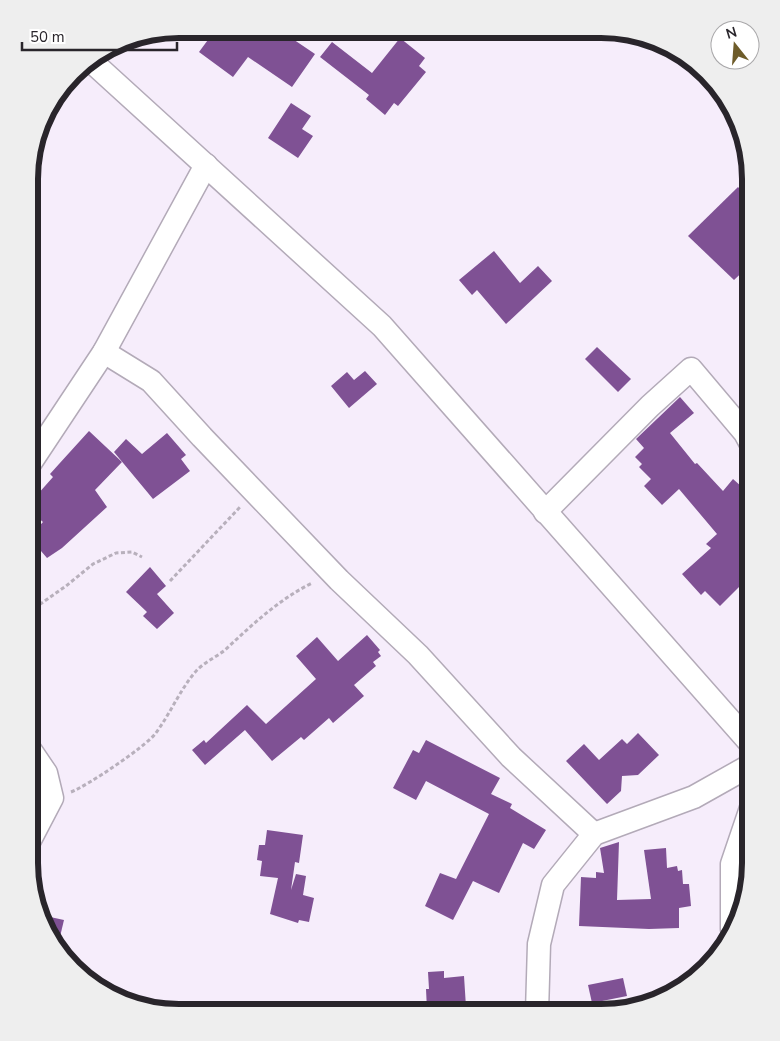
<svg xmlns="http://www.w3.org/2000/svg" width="780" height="1041" font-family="'Nunito Sans',sans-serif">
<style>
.building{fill:#7f5194}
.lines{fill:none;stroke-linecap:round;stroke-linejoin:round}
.minor-casing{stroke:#b3aab8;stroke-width:25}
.path{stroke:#b8b0bc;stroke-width:3;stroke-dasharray:4 2.5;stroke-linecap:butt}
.minor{stroke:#fff;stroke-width:22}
.rim{fill:none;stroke:#29252b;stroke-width:6}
</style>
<rect width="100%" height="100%" fill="#f6edfb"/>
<!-- building -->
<g class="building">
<polygon points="216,29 278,29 315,54 292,87 248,57 233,77 199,52"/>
<polygon points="400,38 425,58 419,66 426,72 398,106 394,103 385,115 366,99 369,95 320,57 332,42 372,73"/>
<polygon points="291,103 311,116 302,129 313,136 298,158 268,138"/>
<polygon points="738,187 751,201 751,264 734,280 688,236"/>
<polygon points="494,251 520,283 538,266 552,281 506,324 477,290 472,295 459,280"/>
<polygon points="597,347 631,379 618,392 585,359"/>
<polygon points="365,371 377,384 349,408 331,386 347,372 354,380"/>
<polygon points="680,397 694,413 670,433 695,464 697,463 723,491 733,479 751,495 751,575 720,606 705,591 701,595 682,574 711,548 706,544 717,534 679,489 662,505 644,486 651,479 639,467 642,464 635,457 644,448 636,439"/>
<polygon points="89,431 122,462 95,490 107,507 62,548 47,558 29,537 43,522 29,510 29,504 53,477 50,474 59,464"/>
<polygon points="167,433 186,455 181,459 190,471 153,499 114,452 126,439 142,454"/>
<polygon points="150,567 166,586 157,594 174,613 157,629 143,616 147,612 126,592"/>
<polygon points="367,635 380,650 378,652 381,656 373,662 376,666 354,685 364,696 333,723 329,718 304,740 301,737 272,761 245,730 205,765 192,750 204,740 206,743 247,705 266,724 316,679 296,656 317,637 338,661"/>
<polygon points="638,733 659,755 638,775 622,776 621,791 607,804 566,761 584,744 599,760 622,739 627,744"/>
<polygon points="426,740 500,778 491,794 512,804 510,808 546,830 534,849 523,843 499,893 473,881 453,920 425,906 440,873 456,879 489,814 426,781 416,800 393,788 413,750 419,753"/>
<polygon points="267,830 303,835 299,863 295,862 291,890 296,874 306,876 303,895 314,898 309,922 299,920 298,923 270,914 278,878 260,876 262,861 257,860 259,845 265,845"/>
<polygon points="619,842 617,900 651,899 644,850 666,848 667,868 677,866 678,871 682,870 683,884 689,884 691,906 679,908 679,928 649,929 579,926 581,877 596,878 596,872 604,873 600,848"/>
<polygon points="41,915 64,920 58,945 44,929"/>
<polygon points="444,971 444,978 464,976 466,1007 427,1010 426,989 429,989 428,972"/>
<polygon points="623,978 627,996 592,1003 588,985"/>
</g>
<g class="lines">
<!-- minor casing -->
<g class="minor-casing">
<g id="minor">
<polyline points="90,60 382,326 751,744"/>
<polyline points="104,352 151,381 202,437 339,580 418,655 511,757 594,834"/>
<polyline points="29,465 104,352 206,165"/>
<polyline points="545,512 650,406 691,369 745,433 751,444"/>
<polyline points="29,842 52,798 46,773 29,748"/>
<polyline points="732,929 732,864 751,808"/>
<polyline points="537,1012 539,944 553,885 594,834 694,797 751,765"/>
</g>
</g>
<!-- path -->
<g class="path">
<polyline points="170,581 241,506"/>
<polyline points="29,612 66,586 93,564 116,553 132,552 142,557"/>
<path d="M 71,792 C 87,786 145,747 155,734 C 171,713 180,689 197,670 C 205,662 216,657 225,650 C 252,625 278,600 312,583"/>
</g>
<!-- minor -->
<use href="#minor" class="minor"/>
</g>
<!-- crop -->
<path d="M0 0H780V1041H0ZM179 38H601A141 141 0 0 1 742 179V863A141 141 0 0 1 601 1004H179A141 141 0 0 1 38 863V179A141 141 0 0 1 179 38Z" fill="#eee" fill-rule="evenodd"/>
<path class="rim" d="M179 38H601A141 141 0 0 1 742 179V863A141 141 0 0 1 601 1004H179A141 141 0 0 1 38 863V179A141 141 0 0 1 179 38Z"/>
<!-- north arrow -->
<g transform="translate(735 45) rotate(343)"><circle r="24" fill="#ffffff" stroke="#a9a8aa"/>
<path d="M0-4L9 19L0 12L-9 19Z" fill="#6e5c2a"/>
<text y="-8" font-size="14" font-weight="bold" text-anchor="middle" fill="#29252b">N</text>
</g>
<!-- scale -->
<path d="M22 42v8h155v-8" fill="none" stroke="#29252b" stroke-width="2.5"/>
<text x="30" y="42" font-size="15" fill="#29252b" stroke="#ffffff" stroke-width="4" paint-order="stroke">50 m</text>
</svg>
